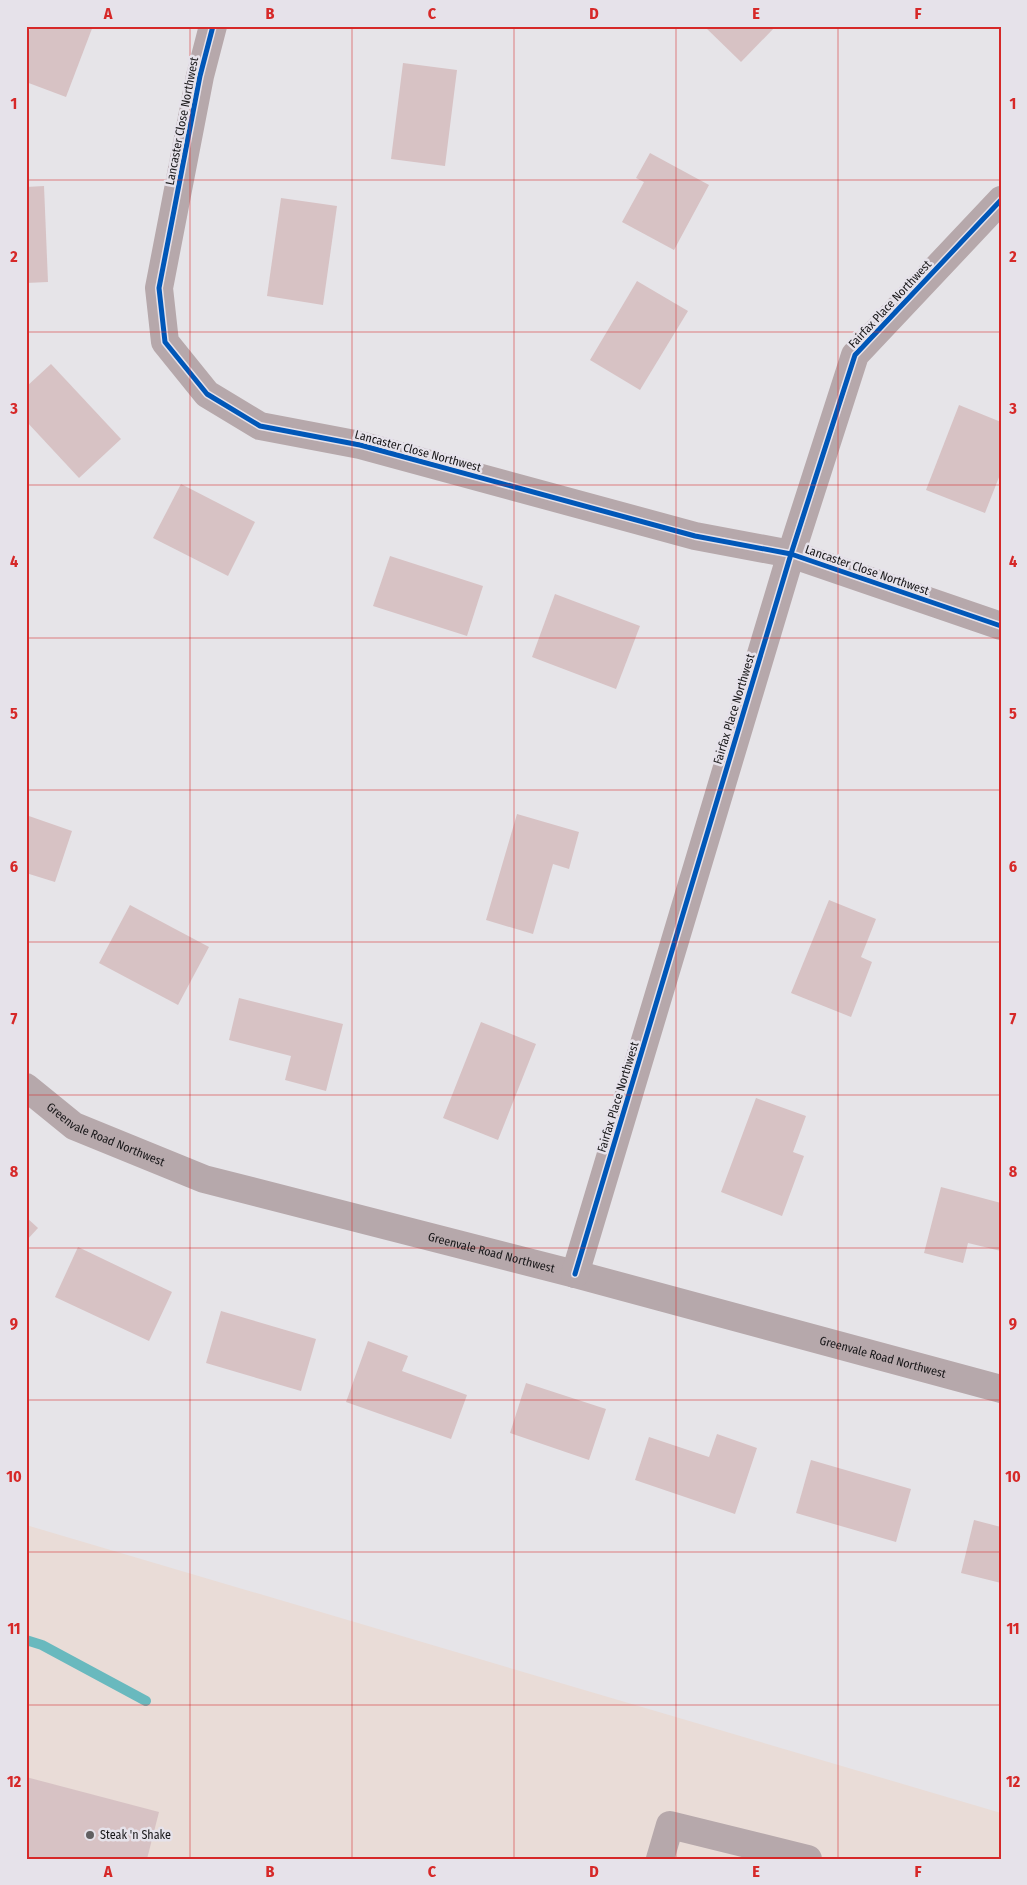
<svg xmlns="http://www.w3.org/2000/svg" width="1027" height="1885" font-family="'Fira Sans Condensed',sans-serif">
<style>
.commercial{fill:#e9dcd7}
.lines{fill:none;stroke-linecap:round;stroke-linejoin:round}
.stream{stroke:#69b9be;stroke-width:10}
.building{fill:#d7c2c4}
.minor{stroke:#b6a8ab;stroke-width:28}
.cycleway-casing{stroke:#e6e2ea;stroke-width:8}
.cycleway{stroke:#0057b8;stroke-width:5}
.grid{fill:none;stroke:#d62828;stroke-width:1;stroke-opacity:0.55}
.poi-dot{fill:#605f61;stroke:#e6e2ea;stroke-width:2}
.labels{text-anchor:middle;stroke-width:5;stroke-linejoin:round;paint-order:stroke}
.street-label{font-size:12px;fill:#181719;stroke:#e6e2ea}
.poi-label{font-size:12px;fill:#181719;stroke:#e6e2ea;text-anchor:start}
.neatline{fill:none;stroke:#d62828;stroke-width:2}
.grid-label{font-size:16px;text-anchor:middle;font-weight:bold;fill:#d62828}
</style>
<rect width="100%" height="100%" fill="#e6e4e8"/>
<!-- commercial -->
<polygon class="commercial" points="26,1525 1001,1813 1001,1859 26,1859"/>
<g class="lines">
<!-- stream -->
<polyline class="stream" points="26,1640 42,1645 146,1701"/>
</g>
<!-- building -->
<g class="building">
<polygon points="31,26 93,26 66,97 26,82 26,39"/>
<polygon points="704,26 776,26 741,62"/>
<polygon points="403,63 457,70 445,166 391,159"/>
<polygon points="650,153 709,185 674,250 622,222 644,182 636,178"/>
<polygon points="44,186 48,282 26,283 26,187"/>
<polygon points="281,198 337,206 323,305 267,296"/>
<polygon points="637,281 688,311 640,390 590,360"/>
<polygon points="51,364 121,439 79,478 26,421 26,387"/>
<polygon points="959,405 1001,422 1001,472 985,513 926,490"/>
<polygon points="181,484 255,522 228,576 153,538"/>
<polygon points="390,556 483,586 467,636 373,606"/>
<polygon points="555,594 640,626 616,689 532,657"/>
<polygon points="517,814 579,832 569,869 553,864 533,934 486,920"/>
<polygon points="26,815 72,831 55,882 26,873"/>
<polygon points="829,900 876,919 861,957 872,962 851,1017 791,993"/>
<polygon points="130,905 209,947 178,1005 99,963"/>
<polygon points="239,998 343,1024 326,1091 285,1080 291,1056 229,1040"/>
<polygon points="481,1022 536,1044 498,1140 443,1118"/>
<polygon points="756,1098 806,1116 793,1152 804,1156 782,1216 721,1192"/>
<polygon points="941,1187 1001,1203 1001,1251 968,1243 963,1263 924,1253"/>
<polygon points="26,1217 38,1228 26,1241"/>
<polygon points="78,1247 172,1292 149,1341 55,1297"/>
<polygon points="221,1311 316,1339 301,1391 206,1363"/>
<polygon points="368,1341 408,1356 402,1371 467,1395 451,1439 346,1402"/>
<polygon points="526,1383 606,1409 589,1460 510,1433"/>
<polygon points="717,1434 757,1448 735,1514 635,1480 649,1437 709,1457"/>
<polygon points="811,1460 911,1489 896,1542 796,1513"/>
<polygon points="974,1520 1001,1527 1001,1583 961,1573"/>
<polygon points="26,1777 159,1812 147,1859 26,1859"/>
</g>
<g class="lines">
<!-- minor -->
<g class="minor">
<polyline points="213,26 200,76 159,288 165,342 207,394 260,426 360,445 695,536 791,554 1001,626"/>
<path id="s1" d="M 26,1087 L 74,1126 L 204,1179 L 575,1274 L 1001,1389"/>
<polyline points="575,1274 791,554 855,355 1001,200"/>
<polyline points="660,1859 670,1825 808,1859"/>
</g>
<!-- cycleway casing -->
<g class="cycleway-casing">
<g id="cycleway">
<polyline points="213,26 200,76 159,288 165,342 207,394 260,426 360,445 695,536 791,554 1001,626"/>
<polyline points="575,1274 791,554 855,355 1001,200"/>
</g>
</g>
<!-- cycleway -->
<use href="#cycleway" class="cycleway"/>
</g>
<!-- grid -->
<path class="grid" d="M 190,26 L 190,1859M 352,26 L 352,1859M 514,26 L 514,1859M 676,26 L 676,1859M 838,26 L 838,1859M 26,180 L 1001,180M 26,332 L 1001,332M 26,485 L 1001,485M 26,638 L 1001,638M 26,790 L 1001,790M 26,942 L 1001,942M 26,1095 L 1001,1095M 26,1248 L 1001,1248M 26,1400 L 1001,1400M 26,1552 L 1001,1552M 26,1705 L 1001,1705"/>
<!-- markers -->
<circle class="poi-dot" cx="90" cy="1835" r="5"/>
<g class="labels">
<!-- street labels -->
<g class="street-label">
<text transform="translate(182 121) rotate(-79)" y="4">Lancaster Close Northwest</text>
<text transform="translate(890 304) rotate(-47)" y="4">Fairfax Place Northwest</text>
<text transform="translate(418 451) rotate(15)" y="4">Lancaster Close Northwest</text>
<text transform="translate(867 570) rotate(19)" y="4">Lancaster Close Northwest</text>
<text transform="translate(734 709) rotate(-73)" y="4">Fairfax Place Northwest</text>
<text transform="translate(618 1097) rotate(-73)" y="4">Fairfax Place Northwest</text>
<text dy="4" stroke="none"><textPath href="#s1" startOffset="94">Greenvale Road Northwest</textPath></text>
<text dy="4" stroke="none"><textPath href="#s1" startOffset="499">Greenvale Road Northwest</textPath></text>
<text dy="4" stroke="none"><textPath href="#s1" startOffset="904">Greenvale Road Northwest</textPath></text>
</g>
<!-- poi labels -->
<g class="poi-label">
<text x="100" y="1839">Steak 'n Shake</text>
</g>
</g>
<!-- border -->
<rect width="1027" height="1885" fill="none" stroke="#e6e2ea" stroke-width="55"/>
<rect x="28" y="28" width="972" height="1830" class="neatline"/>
<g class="grid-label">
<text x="108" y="19">A</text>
<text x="270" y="19">B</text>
<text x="432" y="19">C</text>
<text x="594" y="19">D</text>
<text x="756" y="19">E</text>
<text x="918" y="19">F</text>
<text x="14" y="109">1</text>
<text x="1013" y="109">1</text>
<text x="14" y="262">2</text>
<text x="1013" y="262">2</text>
<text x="14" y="414">3</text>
<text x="1013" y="414">3</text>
<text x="14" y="567">4</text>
<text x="1013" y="567">4</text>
<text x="14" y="719">5</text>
<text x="1013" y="719">5</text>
<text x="14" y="872">6</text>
<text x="1013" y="872">6</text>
<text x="14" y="1024">7</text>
<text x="1013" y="1024">7</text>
<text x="14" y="1177">8</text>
<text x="1013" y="1177">8</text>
<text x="14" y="1329">9</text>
<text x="1013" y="1329">9</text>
<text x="14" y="1482">10</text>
<text x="1013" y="1482">10</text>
<text x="14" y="1634">11</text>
<text x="1013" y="1634">11</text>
<text x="14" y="1787">12</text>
<text x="1013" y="1787">12</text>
<text x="108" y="1877">A</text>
<text x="270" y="1877">B</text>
<text x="432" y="1877">C</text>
<text x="594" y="1877">D</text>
<text x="756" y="1877">E</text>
<text x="918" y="1877">F</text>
</g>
</svg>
